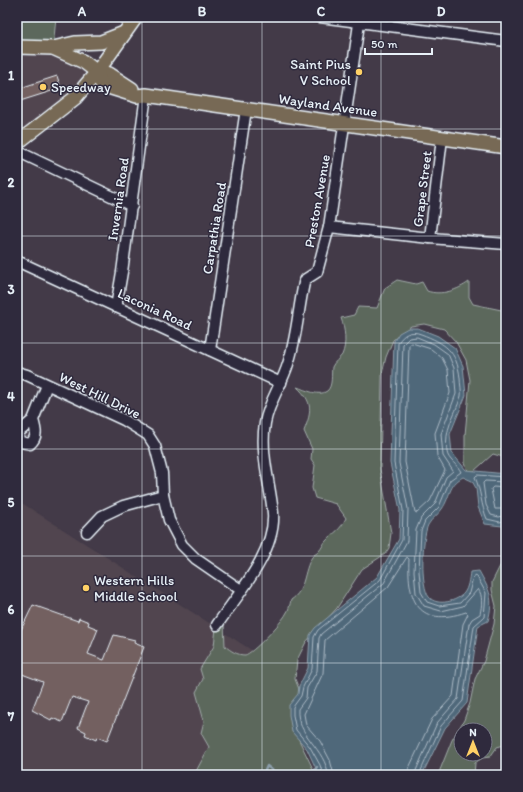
<svg xmlns="http://www.w3.org/2000/svg" width="523" height="792" font-family="Itim,sans-serif">
<style>
.built{fill:#51454f}
.green{fill:#5b675b;stroke:#a2acaa;fill-rule:evenodd}
.water{fill:#50687a;stroke:#8d9fac}
.lines{fill:none;stroke-linecap:round;stroke-linejoin:round}
.shore{stroke:#abbac6;stroke-width:1}
.stream{stroke:#8d9fac;stroke-width:2.5}
.building{fill:#736060;stroke:#e8f1f8}
.minor-casing{stroke:#e8f1f8;stroke-width:13}
.major-casing{stroke:#e8f1f8;stroke-width:16}
.minor{stroke:#2f2a3d;stroke-width:10}
.major{stroke:#776954;stroke-width:13}
.grid{fill:none;stroke:#e8f1f8;stroke-width:1;stroke-opacity:0.55}
.poi-dot{fill:#ffd166;stroke:#2f2a3d;stroke-width:1.5}
.labels{text-anchor:middle;stroke-width:3;stroke-linejoin:round;paint-order:stroke}
.poi-label{font-size:14px;fill:#e8f1f8;stroke:#2f2a3d;text-anchor:start}
.street-label{font-size:14px;fill:#e8f1f8;stroke:#2f2a3d}
.neatline{fill:none;stroke:#e8f1f8;stroke-width:1.5}
.grid-label{font-size:13px;text-anchor:middle;font-weight:bold;fill:#e8f1f8}
</style>
<rect width="100%" height="100%" fill="#433a48"/>
<filter id="ink" filterUnits="userSpaceOnUse"><feTurbulence type="fractalNoise" baseFrequency=".025" numOctaves="2"/><feDisplacementMap in="SourceGraphic" scale="8" xChannelSelector="R" yChannelSelector="G"/><feConvolveMatrix kernelMatrix="1 2 1 2 8 2 1 2 1" color-interpolation-filters="sRGB"/></filter>
<g filter="url(#ink)">
<!-- built -->
<g class="built">
<polygon points="17,46 53,49 99,70 17,146"/>
<polygon points="17,500 292,676 257,775 17,775"/>
</g>
<!-- green -->
<g class="green">
<polygon points="17,17 56,17 53,49 17,46"/>
<path d="M 397,280 L 416,284 L 422,282 L 427,291 C 441,296 458,290 469,282 L 469,297 L 473,304 L 506,311 L 506,461 L 503,457 L 493,454 L 474,471 L 468,471 L 465,463 L 465,435 L 470,380 L 466,360 L 456,342 L 444,329 L 424,324 L 411,326 L 393,340 L 386,357 L 382,374 L 380,469 L 391,533 L 389,548 L 385,554 L 362,569 L 337,608 L 306,642 L 297,660 L 295,679 L 308,712 L 299,740 L 316,775 L 194,775 L 209,747 L 201,733 L 204,721 L 196,692 L 203,679 L 200,669 L 214,646 L 216,628 L 224,623 L 225,646 C 231,651 237,655 245,655 C 252,654 282,622 286,614 C 289,610 290,604 291,600 C 306,590 303,571 312,557 C 314,554 317,554 319,551 C 322,548 323,544 326,541 C 335,531 340,531 346,518 L 336,504 L 315,498 L 312,488 L 315,465 L 311,459 L 312,449 L 304,431 C 312,411 313,402 297,387 C 306,390 319,397 327,391 C 333,386 331,374 332,367 C 334,362 339,359 342,355 C 347,344 345,329 341,318 L 354,315 L 358,307 L 377,308 L 385,288 Z"/>
<path d="M 506,559 L 506,735 L 504,745 L 497,747 L 490,757 L 482,758 L 475,763 L 474,775 L 438,775 L 452,740 L 464,720 L 470,703 L 475,679 L 484,661 L 494,624 L 496,606 L 492,590 L 492,582 L 500,566 ZM 461,730 L 485,730 L 485,754 L 461,754 Z"/>
</g>
<!-- water -->
<path class="water" d="M 408,328 L 418,328 L 438,336 L 455,348 L 463,366 L 466,395 L 450,434 L 452,453 L 466,470 L 506,474 L 506,523 L 502,526 L 485,524 L 478,507 L 476,488 L 472,481 L 463,477 C 448,485 451,496 442,509 C 438,515 431,519 428,525 C 422,538 420,586 429,597 C 437,607 458,601 464,593 C 468,588 469,579 470,572 L 479,571 C 490,591 494,598 488,621 L 478,626 L 467,703 L 445,728 L 422,775 L 319,775 L 307,749 L 292,732 L 289,715 L 289,705 L 298,694 L 299,686 L 308,668 L 310,635 L 315,628 L 377,577 L 399,539 L 400,510 L 390,463 L 394,341 L 399,333 Z"/>
<g class="lines">
<!-- shore -->
<g class="shore">
<polygon points="412,343 431,349 442,358 448,370 450,393 435,433 437,456 445,470 430,501 417,513 415,512 405,462 409,346"/>
<path d="M 506,477 L 477,475 L 475,477 C 481,491 481,505 487,519 L 500,522 L 506,520"/>
<polyline points="506,482 485,481 483,483 486,505 491,515 499,517 506,515"/>
<polyline points="506,488 493,487 491,489 495,509 506,509"/>
<path d="M 323,775 L 320,765 L 310,747 L 296,730 L 293,715 L 293,707 L 301,696 L 303,687 L 312,669 L 314,637 L 318,630 L 380,580 L 402,540 L 403,510 L 394,463 L 398,343 C 403,334 411,330 421,334 C 445,343 457,351 460,378 C 460,384 462,391 461,396 C 454,418 444,428 447,452 C 448,460 458,465 461,472 L 450,480 L 439,507 L 425,521 L 421,531 L 419,571 L 421,592 L 427,602 L 439,606 L 460,603 L 469,593 L 473,577 L 476,575 L 486,593 L 484,617 L 474,626 L 463,701 L 441,726 L 419,775"/>
<path d="M 328,775 C 326,749 296,735 298,709 L 306,698 L 307,688 L 317,671 L 319,638 L 321,634 L 384,583 L 407,541 L 408,509 L 399,463 L 403,344 L 409,338 L 417,337 L 434,344 L 448,354 L 454,368 L 456,394 L 441,434 L 443,456 L 453,471 L 446,477 L 435,504 L 421,518 L 416,530 L 414,571 L 416,593 L 424,606 L 441,611 L 463,606 L 478,589 C 483,595 482,606 480,614 L 472,619 L 469,624 L 458,699 L 437,723 L 414,775"/>
<path d="M 334,775 L 330,760 L 320,741 L 306,725 L 304,714 L 323,673 L 325,640 L 388,587 L 407,557 L 409,559 C 407,601 418,628 466,612 L 468,614 L 463,624 L 453,696 L 432,719 L 409,768 L 408,775"/>
</g>
<!-- stream -->
<g class="stream">
<polyline points="263,775 267,766 278,775"/>
<polyline points="310,775 317,767"/>
</g>
</g>
<!-- building -->
<g class="building">
<polygon points="57,76 61,88 17,102 17,89"/>
<polygon points="33,605 78,621 79,618 89,622 88,625 98,629 88,654 104,660 114,635 135,640 134,643 144,647 107,741 97,737 96,740 85,735 86,732 78,728 88,702 72,697 62,722 52,718 51,720 32,710 43,682 22,674 17,686 17,638"/>
</g>
<g class="lines">
<!-- minor casing -->
<g class="minor-casing">
<g id="minor">
<polyline points="320,17 506,41"/>
<polyline points="17,151 132,206"/>
<polyline points="329,227 430,238 506,244"/>
<polyline points="430,238 442,138"/>
<polyline points="17,261 281,383"/>
<polyline points="116,307 122,272 146,95"/>
<polyline points="210,350 246,109"/>
<polyline points="17,372 27,375 124,420 148,435 155,446 162,473 163,495 169,520 182,545 196,559 241,590"/>
<path d="M 33,420 C 36,430 38,437 30,444 L 20,442 L 18,436 L 20,431 L 33,420 L 47,385"/>
<polyline points="87,532 102,516 123,506 163,495"/>
<path d="M 217,625 C 238,594 276,552 273,513 C 270,483 260,453 265,423 C 269,401 282,384 288,364 C 297,337 298,310 304,283 L 306,279 L 317,272 L 329,227 L 360,17"/>
</g>
</g>
<!-- major casing -->
<g class="major-casing">
<g id="major">
<polyline points="17,47 53,48 84,62 97,72 109,74 132,89"/>
<polyline points="53,48 75,43 101,42 124,33"/>
<polyline points="97,72 102,85 137,96 146,95 506,147"/>
<polyline points="17,143 75,98 97,72 136,17"/>
</g>
</g>
<!-- minor -->
<use href="#minor" class="minor"/>
<!-- major -->
<use href="#major" class="major"/>
</g>
</g>
<!-- grid -->
<path class="grid" d="M 142,17 L 142,775M 262,17 L 262,775M 381,17 L 381,775M 17,129 L 506,129M 17,236 L 506,236M 17,343 L 506,343M 17,449 L 506,449M 17,556 L 506,556M 17,663 L 506,663"/>
<!-- markers -->
<g class="poi-dot">
<circle cx="359" cy="72" r="4"/>
<circle cx="43" cy="87" r="4"/>
<circle cx="86" cy="588" r="4"/>
</g>
<g class="labels">
<!-- poi labels -->
<g class="poi-label">
<text x="351" y="69" text-anchor="end">Saint Pius<tspan x="351" dy="16">V School</tspan></text>
<text x="51" y="92">Speedway</text>
<text x="94" y="585">Western Hills<tspan x="94" dy="16">Middle School</tspan></text>
</g>
<!-- street labels -->
<g class="street-label">
<text transform="translate(328 105) rotate(8)" y="5">Wayland Avenue</text>
<text transform="translate(422 189) rotate(-83)" y="5">Grape Street</text>
<text transform="translate(118 199) rotate(-82)" y="5">Invernia Road</text>
<text transform="translate(317 201) rotate(-80)" y="5">Preston Avenue</text>
<text transform="translate(214 228) rotate(-81)" y="5">Carpathia Road</text>
<text transform="translate(155 309) rotate(25)" y="5">Laconia Road</text>
<text transform="translate(100 395) rotate(26)" y="5">West Hill Drive</text>
</g>
</g>
<!-- margin -->
<rect width="523" height="792" fill="none" stroke="#2f2a3d" stroke-width="44"/>
<!-- north arrow -->
<g transform="translate(473 742)"><circle r="19" fill="#2f2a3d" stroke="#797a88"/>
<path d="M0-3L7 15L0 10L-7 15Z" fill="#ffd166"/>
<text y="-6" font-size="11" font-weight="bold" text-anchor="middle" fill="#e8f1f8">N</text>
</g>
<!-- scale -->
<path d="M365 48v6h67v-6" fill="none" stroke="#e8f1f8" stroke-width="2"/>
<text x="371" y="48" font-size="12" fill="#e8f1f8" stroke="#2f2a3d" stroke-width="3" paint-order="stroke">50 m</text>
<rect x="22" y="22" width="479" height="748" class="neatline"/>
<g class="grid-label">
<text x="82" y="16">A</text>
<text x="202" y="16">B</text>
<text x="321" y="16">C</text>
<text x="441" y="16">D</text>
<text x="11" y="80">1</text>
<text x="11" y="187">2</text>
<text x="11" y="294">3</text>
<text x="11" y="401">4</text>
<text x="11" y="507">5</text>
<text x="11" y="614">6</text>
<text x="11" y="721">7</text>
</g>
</svg>
